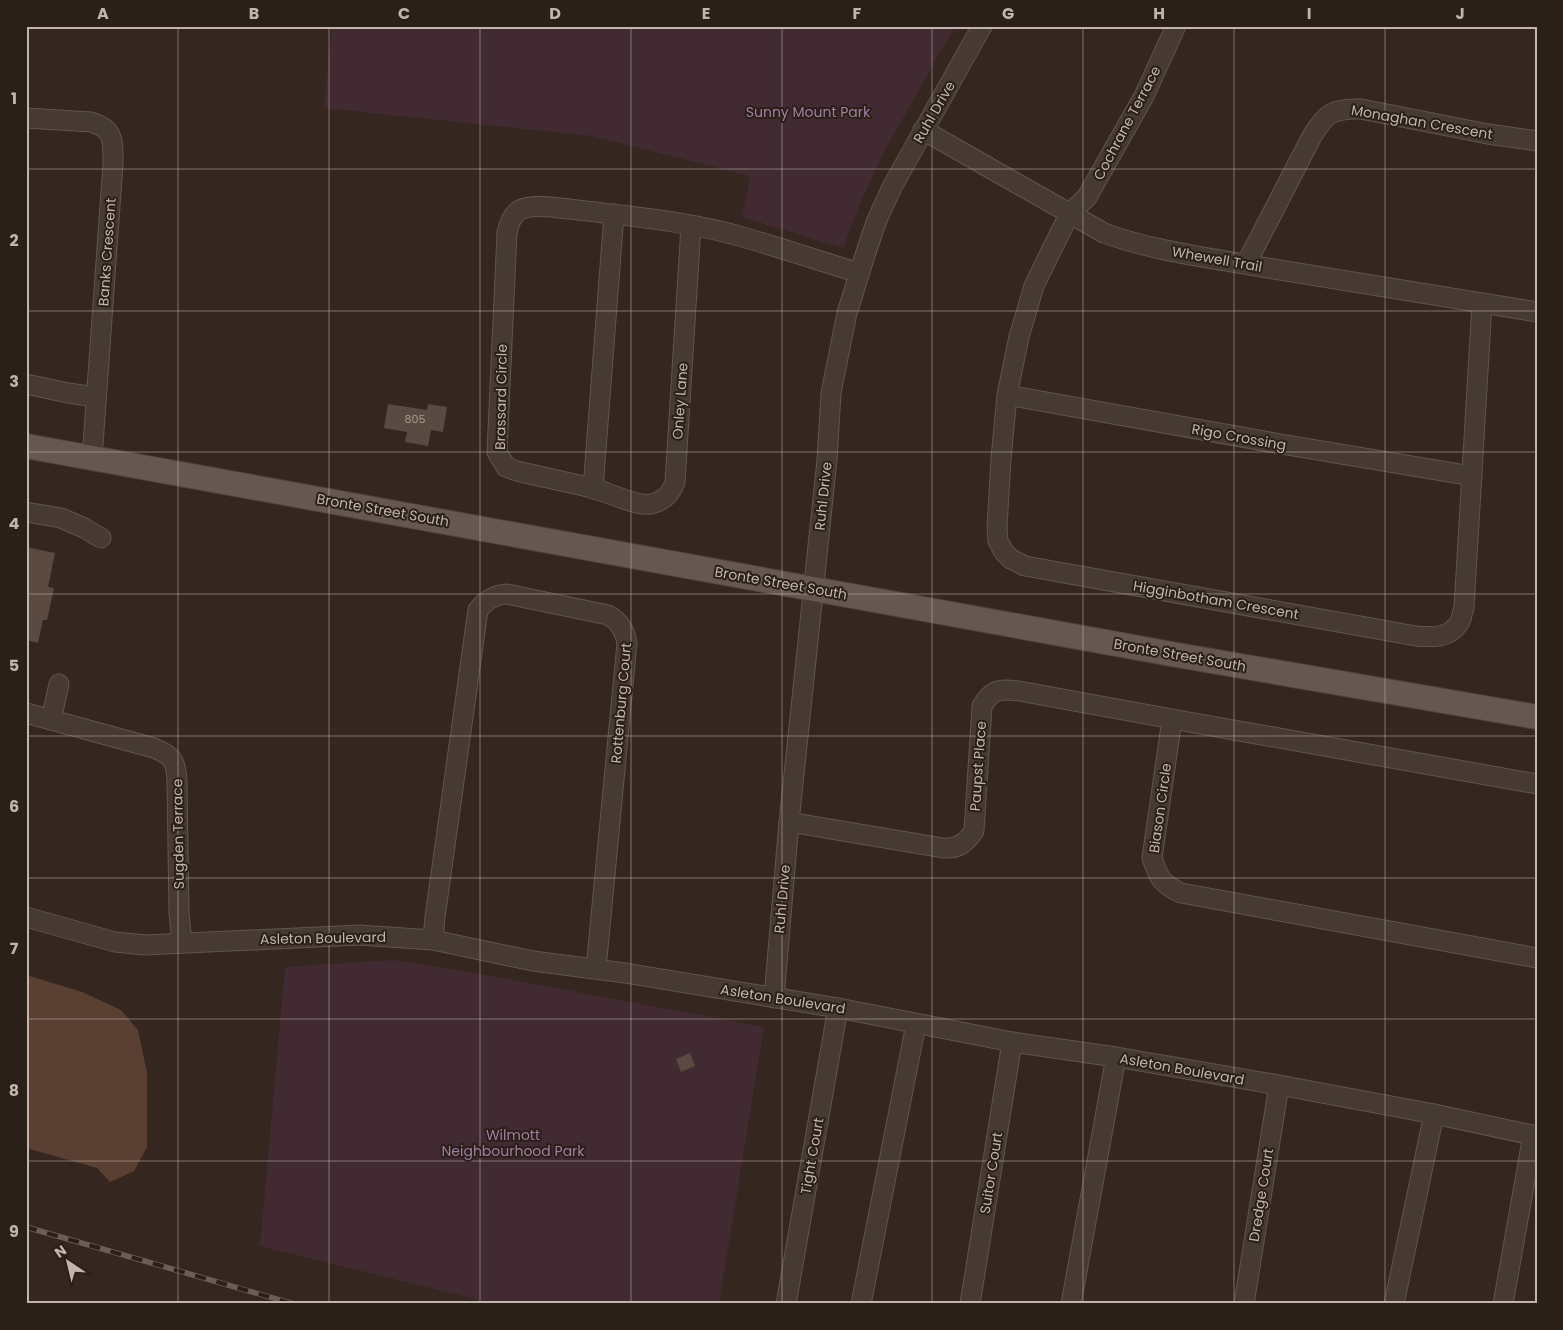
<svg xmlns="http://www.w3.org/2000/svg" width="1563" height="1330" font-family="Poppins,sans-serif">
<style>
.green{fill:#412a31}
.water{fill:#5a4032}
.building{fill:#5a4a41}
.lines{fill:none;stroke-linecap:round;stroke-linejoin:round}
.minor-casing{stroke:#61554e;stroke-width:21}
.major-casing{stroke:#4f433d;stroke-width:26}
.minor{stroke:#463a33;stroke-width:19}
.major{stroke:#665851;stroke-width:24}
.rail-casing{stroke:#6d5d55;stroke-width:5.5}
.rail{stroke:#2a1f19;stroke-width:4;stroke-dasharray:11;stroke-linecap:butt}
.grid{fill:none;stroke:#c3b5ad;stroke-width:1;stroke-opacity:0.55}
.labels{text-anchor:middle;stroke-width:4;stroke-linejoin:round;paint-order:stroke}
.number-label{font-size:11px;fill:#a99a92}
.park-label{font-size:14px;fill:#a27da2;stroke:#2a1f19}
.street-label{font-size:14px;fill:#c3b5ad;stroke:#2a1f19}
.neatline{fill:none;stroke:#c3b5ad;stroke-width:2}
.grid-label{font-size:16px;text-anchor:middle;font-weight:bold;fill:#c3b5ad}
</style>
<rect width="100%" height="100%" fill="#352720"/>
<!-- green -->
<g class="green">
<polygon points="332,26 955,26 884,152 859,206 843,248 742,217 750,176 592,136 324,108"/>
<polygon points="394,960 475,973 764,1027 719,1304 495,1304 260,1246 285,967"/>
</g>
<!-- water -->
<polygon class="water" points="26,975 82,992 121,1010 138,1030 147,1073 147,1147 134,1171 110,1182 97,1168 26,1148"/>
<!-- building -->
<g class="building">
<polygon points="388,404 427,410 428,404 447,407 443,432 431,430 428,446 405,442 407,432 384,428"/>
<polygon points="26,547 55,553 48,587 54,588 47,620 43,620 38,643 26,640"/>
<polygon points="690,1053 695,1066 681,1072 676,1059"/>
</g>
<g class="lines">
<!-- minor casing -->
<g class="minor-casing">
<g id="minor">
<path d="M 1176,26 L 1144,96 L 1087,197 L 1070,213 L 1050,253 L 1034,286 L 1019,337 L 1007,395 L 1001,459 L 997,528 L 998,541 L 1004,552 L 1011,559 L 1025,566 L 1416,636 C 1432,637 1449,639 1459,623 C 1462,619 1462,612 1464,608 L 1482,303"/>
<path d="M 26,118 L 91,122 C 115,129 113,142 113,164 L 92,459"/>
<path d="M 923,130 L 1104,233 C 1156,252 1213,258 1267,268 C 1357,283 1447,298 1537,312"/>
<path d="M 691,226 L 675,482 C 671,494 664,501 651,504 C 638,507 607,492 592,488 C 567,482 542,477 517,471 L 506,467 L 497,452 L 507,233 C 512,206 526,205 551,207 C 611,214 673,219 732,234 C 775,246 817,260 859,273"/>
<path d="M 1246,264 L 1311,138 C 1325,114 1332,108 1361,109 L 1488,134 L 1537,141"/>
<polyline points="26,384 68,393 96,397"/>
<polyline points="1007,395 1275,443 1472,476"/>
<polyline points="593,489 614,214"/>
<polyline points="26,512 61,518 84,528 101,538"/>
<path d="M 26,713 L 154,748 C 174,756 176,762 177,782 L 179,913 L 182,943"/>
<polyline points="51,720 59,684"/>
<path d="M 1537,784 L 1172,719 L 1152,858 C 1159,878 1161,884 1181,893 L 1537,958"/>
<path d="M 789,822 L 943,848 C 958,849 966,843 974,831 L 982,706 C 993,688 1000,689 1019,691 L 1172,719"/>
<polyline points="26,917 115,942 145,945 360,935 433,940 533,961 625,973 838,1008 1012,1042 1116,1057 1279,1085 1434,1114 1537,1136"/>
<path d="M 433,940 L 435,917 L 478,610 C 486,600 494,595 507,594 L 608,615 C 619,621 625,630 627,643 L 596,969"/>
<polyline points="774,998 789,822 827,460 831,393 847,313 868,246 877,220 892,187 982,26"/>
<polyline points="786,1304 838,1008"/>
<polyline points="861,1304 916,1024"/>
<polyline points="970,1304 1012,1042"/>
<polyline points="1071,1304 1116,1057"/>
<polyline points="1244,1304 1279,1085"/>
<polyline points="1394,1304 1434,1114"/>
<polyline points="1503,1304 1533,1135"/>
</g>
</g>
<!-- major casing -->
<g class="major-casing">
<polyline id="major" points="26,446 1177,655 1537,717"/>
</g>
<!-- minor -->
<use href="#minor" class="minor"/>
<!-- major -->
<use href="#major" class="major"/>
<!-- rail casing -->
<g class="rail-casing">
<polyline id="rail" points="26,1227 294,1304"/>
</g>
<!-- rail -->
<use href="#rail" class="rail"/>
</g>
<!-- grid -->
<path class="grid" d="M 178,26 L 178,1304M 329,26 L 329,1304M 480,26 L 480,1304M 631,26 L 631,1304M 782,26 L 782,1304M 932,26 L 932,1304M 1083,26 L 1083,1304M 1234,26 L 1234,1304M 1385,26 L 1385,1304M 26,169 L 1537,169M 26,311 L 1537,311M 26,452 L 1537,452M 26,594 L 1537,594M 26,736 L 1537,736M 26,878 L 1537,878M 26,1019 L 1537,1019M 26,1161 L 1537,1161"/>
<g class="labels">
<!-- number labels -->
<g class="number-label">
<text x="415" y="423">805</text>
</g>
<!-- park labels -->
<g class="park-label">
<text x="808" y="117">Sunny Mount Park</text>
<text x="513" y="1140">Wilmott<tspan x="513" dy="16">Neighbourhood Park</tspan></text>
</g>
<!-- street labels -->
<g class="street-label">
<text transform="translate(934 112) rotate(-60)" y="5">Ruhl Drive</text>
<text transform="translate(1422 122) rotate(10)" y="5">Monaghan Crescent</text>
<text transform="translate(1127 123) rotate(-62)" y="5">Cochrane Terrace</text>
<text transform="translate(107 252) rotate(-86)" y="5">Banks Crescent</text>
<text transform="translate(1217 259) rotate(10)" y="5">Whewell Trail</text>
<text transform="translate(501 397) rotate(-89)" y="5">Brassard Circle</text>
<text transform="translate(680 401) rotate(-86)" y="5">Onley Lane</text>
<text transform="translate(1239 437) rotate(10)" y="5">Rigo Crossing</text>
<text transform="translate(823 496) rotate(-84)" y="5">Ruhl Drive</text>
<text transform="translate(383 510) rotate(10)" y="5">Bronte Street South</text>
<text transform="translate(781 583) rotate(10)" y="5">Bronte Street South</text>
<text transform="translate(1216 600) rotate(10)" y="5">Higginbotham Crescent</text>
<text transform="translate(1180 655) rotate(10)" y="5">Bronte Street South</text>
<text transform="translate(621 703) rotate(-85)" y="5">Rottenburg Court</text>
<text transform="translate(978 766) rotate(-86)" y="5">Paupst Place</text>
<text transform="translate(1160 808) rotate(-82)" y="5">Biason Circle</text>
<text transform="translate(178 834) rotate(-91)" y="5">Sugden Terrace</text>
<text transform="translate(782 899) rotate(-85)" y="5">Ruhl Drive</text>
<text transform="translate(323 938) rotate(-1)" y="5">Asleton Boulevard</text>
<text transform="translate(783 999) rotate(9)" y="5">Asleton Boulevard</text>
<text transform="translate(1182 1069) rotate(10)" y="5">Asleton Boulevard</text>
<text transform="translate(812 1156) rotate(-80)" y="5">Tight Court</text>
<text transform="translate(991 1173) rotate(-81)" y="5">Suitor Court</text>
<text transform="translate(1261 1195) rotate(-81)" y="5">Dredge Court</text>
</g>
</g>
<!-- border -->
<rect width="1563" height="1330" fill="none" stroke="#2a1f19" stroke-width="55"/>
<!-- north arrow -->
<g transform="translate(68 1262) rotate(325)" stroke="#2a1f19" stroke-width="4" paint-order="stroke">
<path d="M0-4L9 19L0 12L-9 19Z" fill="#c3b5ad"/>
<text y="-8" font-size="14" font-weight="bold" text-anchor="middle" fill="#c3b5ad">N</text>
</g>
<rect x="28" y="28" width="1508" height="1274" class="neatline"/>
<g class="grid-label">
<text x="103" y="19">A</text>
<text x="254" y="19">B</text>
<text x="404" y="19">C</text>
<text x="555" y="19">D</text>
<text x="706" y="19">E</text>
<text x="857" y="19">F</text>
<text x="1008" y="19">G</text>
<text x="1159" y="19">H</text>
<text x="1309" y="19">I</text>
<text x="1460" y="19">J</text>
<text x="14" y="104">1</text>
<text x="14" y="246">2</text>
<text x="14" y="387">3</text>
<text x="14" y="529">4</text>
<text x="14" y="671">5</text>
<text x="14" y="812">6</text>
<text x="14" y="954">7</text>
<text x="14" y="1096">8</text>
<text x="14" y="1237">9</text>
</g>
</svg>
